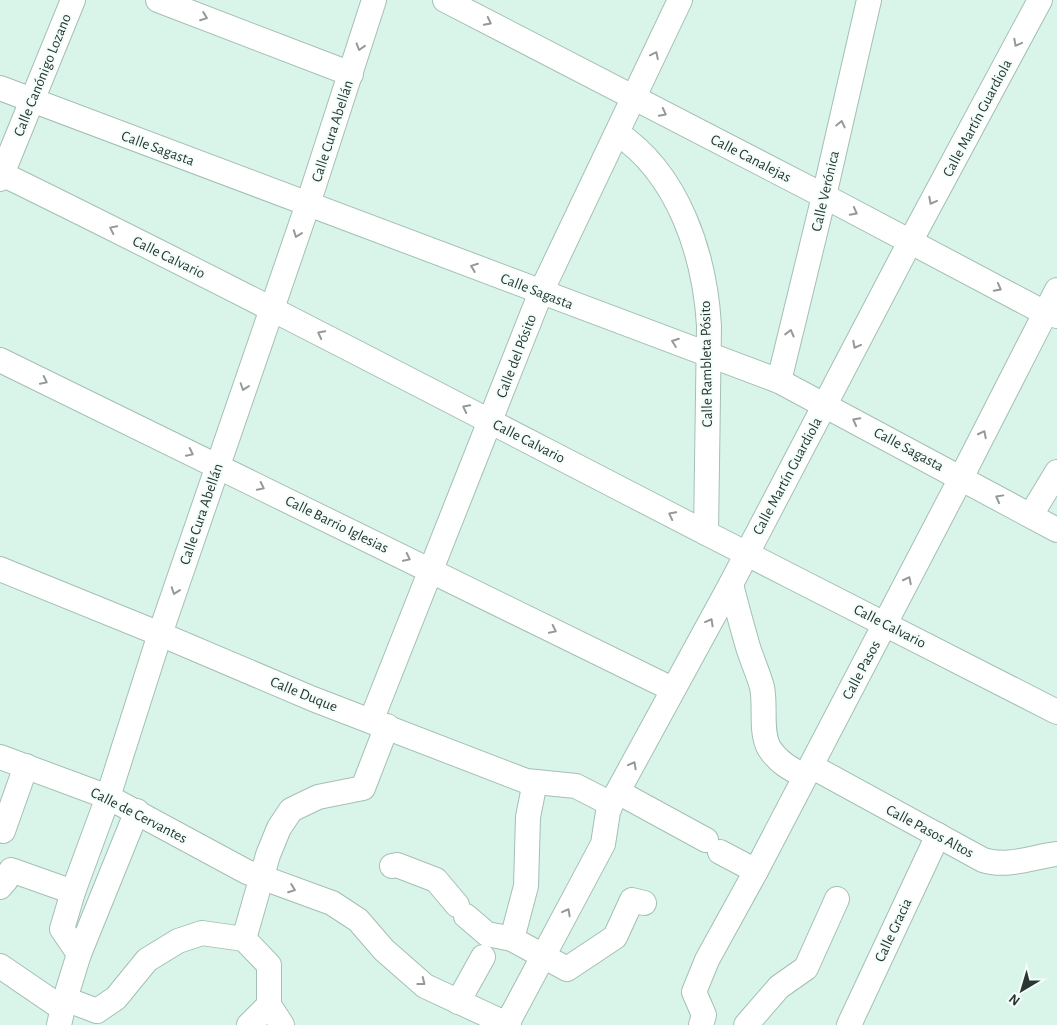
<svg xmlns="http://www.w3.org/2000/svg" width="1057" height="1025" font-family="'Alegreya Sans',sans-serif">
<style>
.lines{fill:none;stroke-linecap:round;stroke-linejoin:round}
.minor-casing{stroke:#a4bfb5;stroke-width:26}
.minor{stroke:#fff;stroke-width:24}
.oneway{stroke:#959a98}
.labels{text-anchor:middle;stroke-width:4;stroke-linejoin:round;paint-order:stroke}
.street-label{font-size:15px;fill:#2b3632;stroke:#f2fef9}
</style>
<rect width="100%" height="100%" fill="#d9f5ea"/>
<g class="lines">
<!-- minor casing -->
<g class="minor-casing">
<g id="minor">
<polyline points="158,0 351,74"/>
<polyline points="445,0 824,196 1045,313 1057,316"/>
<polyline points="0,88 779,381 1057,530"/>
<path d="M 617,133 C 679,174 705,256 709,326 L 706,533"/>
<path d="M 0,173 C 237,289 471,412 706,533 C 823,593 941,652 1057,712"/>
<polyline points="0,179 73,0"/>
<polyline points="0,360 672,689"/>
<polyline points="779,381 824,196 869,0"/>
<polyline points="1031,515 1057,472"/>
<polyline points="0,569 160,634 313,699 526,781 576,786 611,804"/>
<path d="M 731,584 C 736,605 742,626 748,647 C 752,660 758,673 762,687 C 766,706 760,731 769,748 C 778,762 790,769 805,776"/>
<polyline points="371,721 541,292 680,0"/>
<polyline points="0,757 108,797 247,872 332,903 358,920 384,950 425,986 509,1025"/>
<path d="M 811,766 L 983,860 C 1008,868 1032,857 1057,854"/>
<polyline points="535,782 528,817 526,886 512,939 567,969 615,937 632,900 644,903"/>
<polyline points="618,792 706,840"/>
<polyline points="3,831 26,766"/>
<polyline points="720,852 756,871"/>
<polyline points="392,866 397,865 436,880 457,905"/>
<polyline points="0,887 6,880 11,870 73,892"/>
<polyline points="466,916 487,934 512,939"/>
<polyline points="244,939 269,965 269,1005 249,1025"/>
<polyline points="79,954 137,811"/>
<polyline points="0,966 63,1009"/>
<polyline points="65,999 97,1011 116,998 147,960 178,941 202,933 244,939 268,855 279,828 291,810 318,797 363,788 387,726"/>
<polyline points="458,1002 483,957"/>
<polyline points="269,1005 282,1025"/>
<polyline points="507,1024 603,844 608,812 611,804 731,584 910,242 1040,0"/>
<polyline points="59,1025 65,999 79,954 62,929 73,892 108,797 160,634 308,204 374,0"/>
<polyline points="701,1025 704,1015 694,992 707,960 756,871 961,478 1057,290"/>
<polyline points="746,1025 779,987 806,968 837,899"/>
<polyline points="849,1025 938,835"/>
</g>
</g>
<!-- minor -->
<use href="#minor" class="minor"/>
</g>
<!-- one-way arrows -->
<defs><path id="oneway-chevron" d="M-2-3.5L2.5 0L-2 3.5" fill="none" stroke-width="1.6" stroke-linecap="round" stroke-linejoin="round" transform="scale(1.25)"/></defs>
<g class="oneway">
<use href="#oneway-chevron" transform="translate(204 17) rotate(21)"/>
<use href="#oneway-chevron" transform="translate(488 22) rotate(27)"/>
<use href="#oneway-chevron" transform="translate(1017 43) rotate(118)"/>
<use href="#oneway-chevron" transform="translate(360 47) rotate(107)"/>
<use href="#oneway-chevron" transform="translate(655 55) rotate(-64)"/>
<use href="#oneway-chevron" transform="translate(663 113) rotate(27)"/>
<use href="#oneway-chevron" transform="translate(841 124) rotate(-77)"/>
<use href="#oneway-chevron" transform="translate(932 201) rotate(118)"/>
<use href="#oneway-chevron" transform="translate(854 212) rotate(28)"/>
<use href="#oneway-chevron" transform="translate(113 229) rotate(-154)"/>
<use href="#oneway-chevron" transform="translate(297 234) rotate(110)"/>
<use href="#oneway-chevron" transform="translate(474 267) rotate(-159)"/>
<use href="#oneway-chevron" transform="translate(998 288) rotate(28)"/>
<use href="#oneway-chevron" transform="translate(790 333) rotate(-76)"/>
<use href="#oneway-chevron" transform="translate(321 334) rotate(-153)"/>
<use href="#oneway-chevron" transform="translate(675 342) rotate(-160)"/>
<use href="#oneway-chevron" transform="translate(856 345) rotate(118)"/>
<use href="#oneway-chevron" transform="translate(44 381) rotate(26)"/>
<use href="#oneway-chevron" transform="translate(244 387) rotate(109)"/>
<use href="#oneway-chevron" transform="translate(466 408) rotate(-153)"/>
<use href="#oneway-chevron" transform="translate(856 421) rotate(-152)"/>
<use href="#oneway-chevron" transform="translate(983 434) rotate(-63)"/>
<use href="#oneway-chevron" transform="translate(190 453) rotate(26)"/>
<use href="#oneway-chevron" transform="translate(261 487) rotate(26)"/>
<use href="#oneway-chevron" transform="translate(999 498) rotate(-151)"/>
<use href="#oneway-chevron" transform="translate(672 515) rotate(-153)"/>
<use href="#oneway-chevron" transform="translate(407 558) rotate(26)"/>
<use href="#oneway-chevron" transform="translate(908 580) rotate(-63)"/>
<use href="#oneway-chevron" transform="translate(175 591) rotate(109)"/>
<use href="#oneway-chevron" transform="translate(710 622) rotate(-61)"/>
<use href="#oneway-chevron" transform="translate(553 630) rotate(26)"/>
<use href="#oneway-chevron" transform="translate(633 765) rotate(-62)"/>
<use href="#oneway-chevron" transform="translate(292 889) rotate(21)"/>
<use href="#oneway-chevron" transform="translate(567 912) rotate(-62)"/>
<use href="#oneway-chevron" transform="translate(422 982) rotate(38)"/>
</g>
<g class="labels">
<!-- street labels -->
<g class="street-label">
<text transform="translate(42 75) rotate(-68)" y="5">Calle Canónigo Lozano</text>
<text transform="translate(977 118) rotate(-62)" y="5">Calle Martín Guardiola</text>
<text transform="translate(332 131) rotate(-72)" y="5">Calle Cura Abellán</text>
<text transform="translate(158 148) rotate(20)" y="5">Calle Sagasta</text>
<text transform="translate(751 158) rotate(27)" y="5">Calle Canalejas</text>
<text transform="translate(825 191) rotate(-77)" y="5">Calle Verónica</text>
<text transform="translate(169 257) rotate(26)" y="5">Calle Calvario</text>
<text transform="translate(537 291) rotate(21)" y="5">Calle Sagasta</text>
<text transform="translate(516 356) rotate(-69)" y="5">Calle del Pósito</text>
<text transform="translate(706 364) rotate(-91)" y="5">Calle Rambleta Pósito</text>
<text transform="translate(529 441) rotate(27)" y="5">Calle Calvario</text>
<text transform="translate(909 449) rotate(28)" y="5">Calle Sagasta</text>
<text transform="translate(787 476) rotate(-62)" y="5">Calle Martín Guardiola</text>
<text transform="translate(201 514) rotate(-71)" y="5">Calle Cura Abellán</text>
<text transform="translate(337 524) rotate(26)" y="5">Calle Barrio Iglesias</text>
<text transform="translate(890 626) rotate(27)" y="5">Calle Calvario</text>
<text transform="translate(861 670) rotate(-62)" y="5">Calle Pasos</text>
<text transform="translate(304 694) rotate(22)" y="5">Calle Duque</text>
<text transform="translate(139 815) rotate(27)" y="5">Calle de Cervantes</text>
<text transform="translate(930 831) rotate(28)" y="5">Calle Pasos Altos</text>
<text transform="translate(893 930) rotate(-65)" y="5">Calle Gracia</text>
</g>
</g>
<!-- north arrow -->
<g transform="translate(1022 990) rotate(218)" stroke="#f2fef9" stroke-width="4" paint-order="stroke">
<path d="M0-4L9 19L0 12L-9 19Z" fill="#2b3632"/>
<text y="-8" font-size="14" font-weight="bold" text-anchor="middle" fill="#2b3632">N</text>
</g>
</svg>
